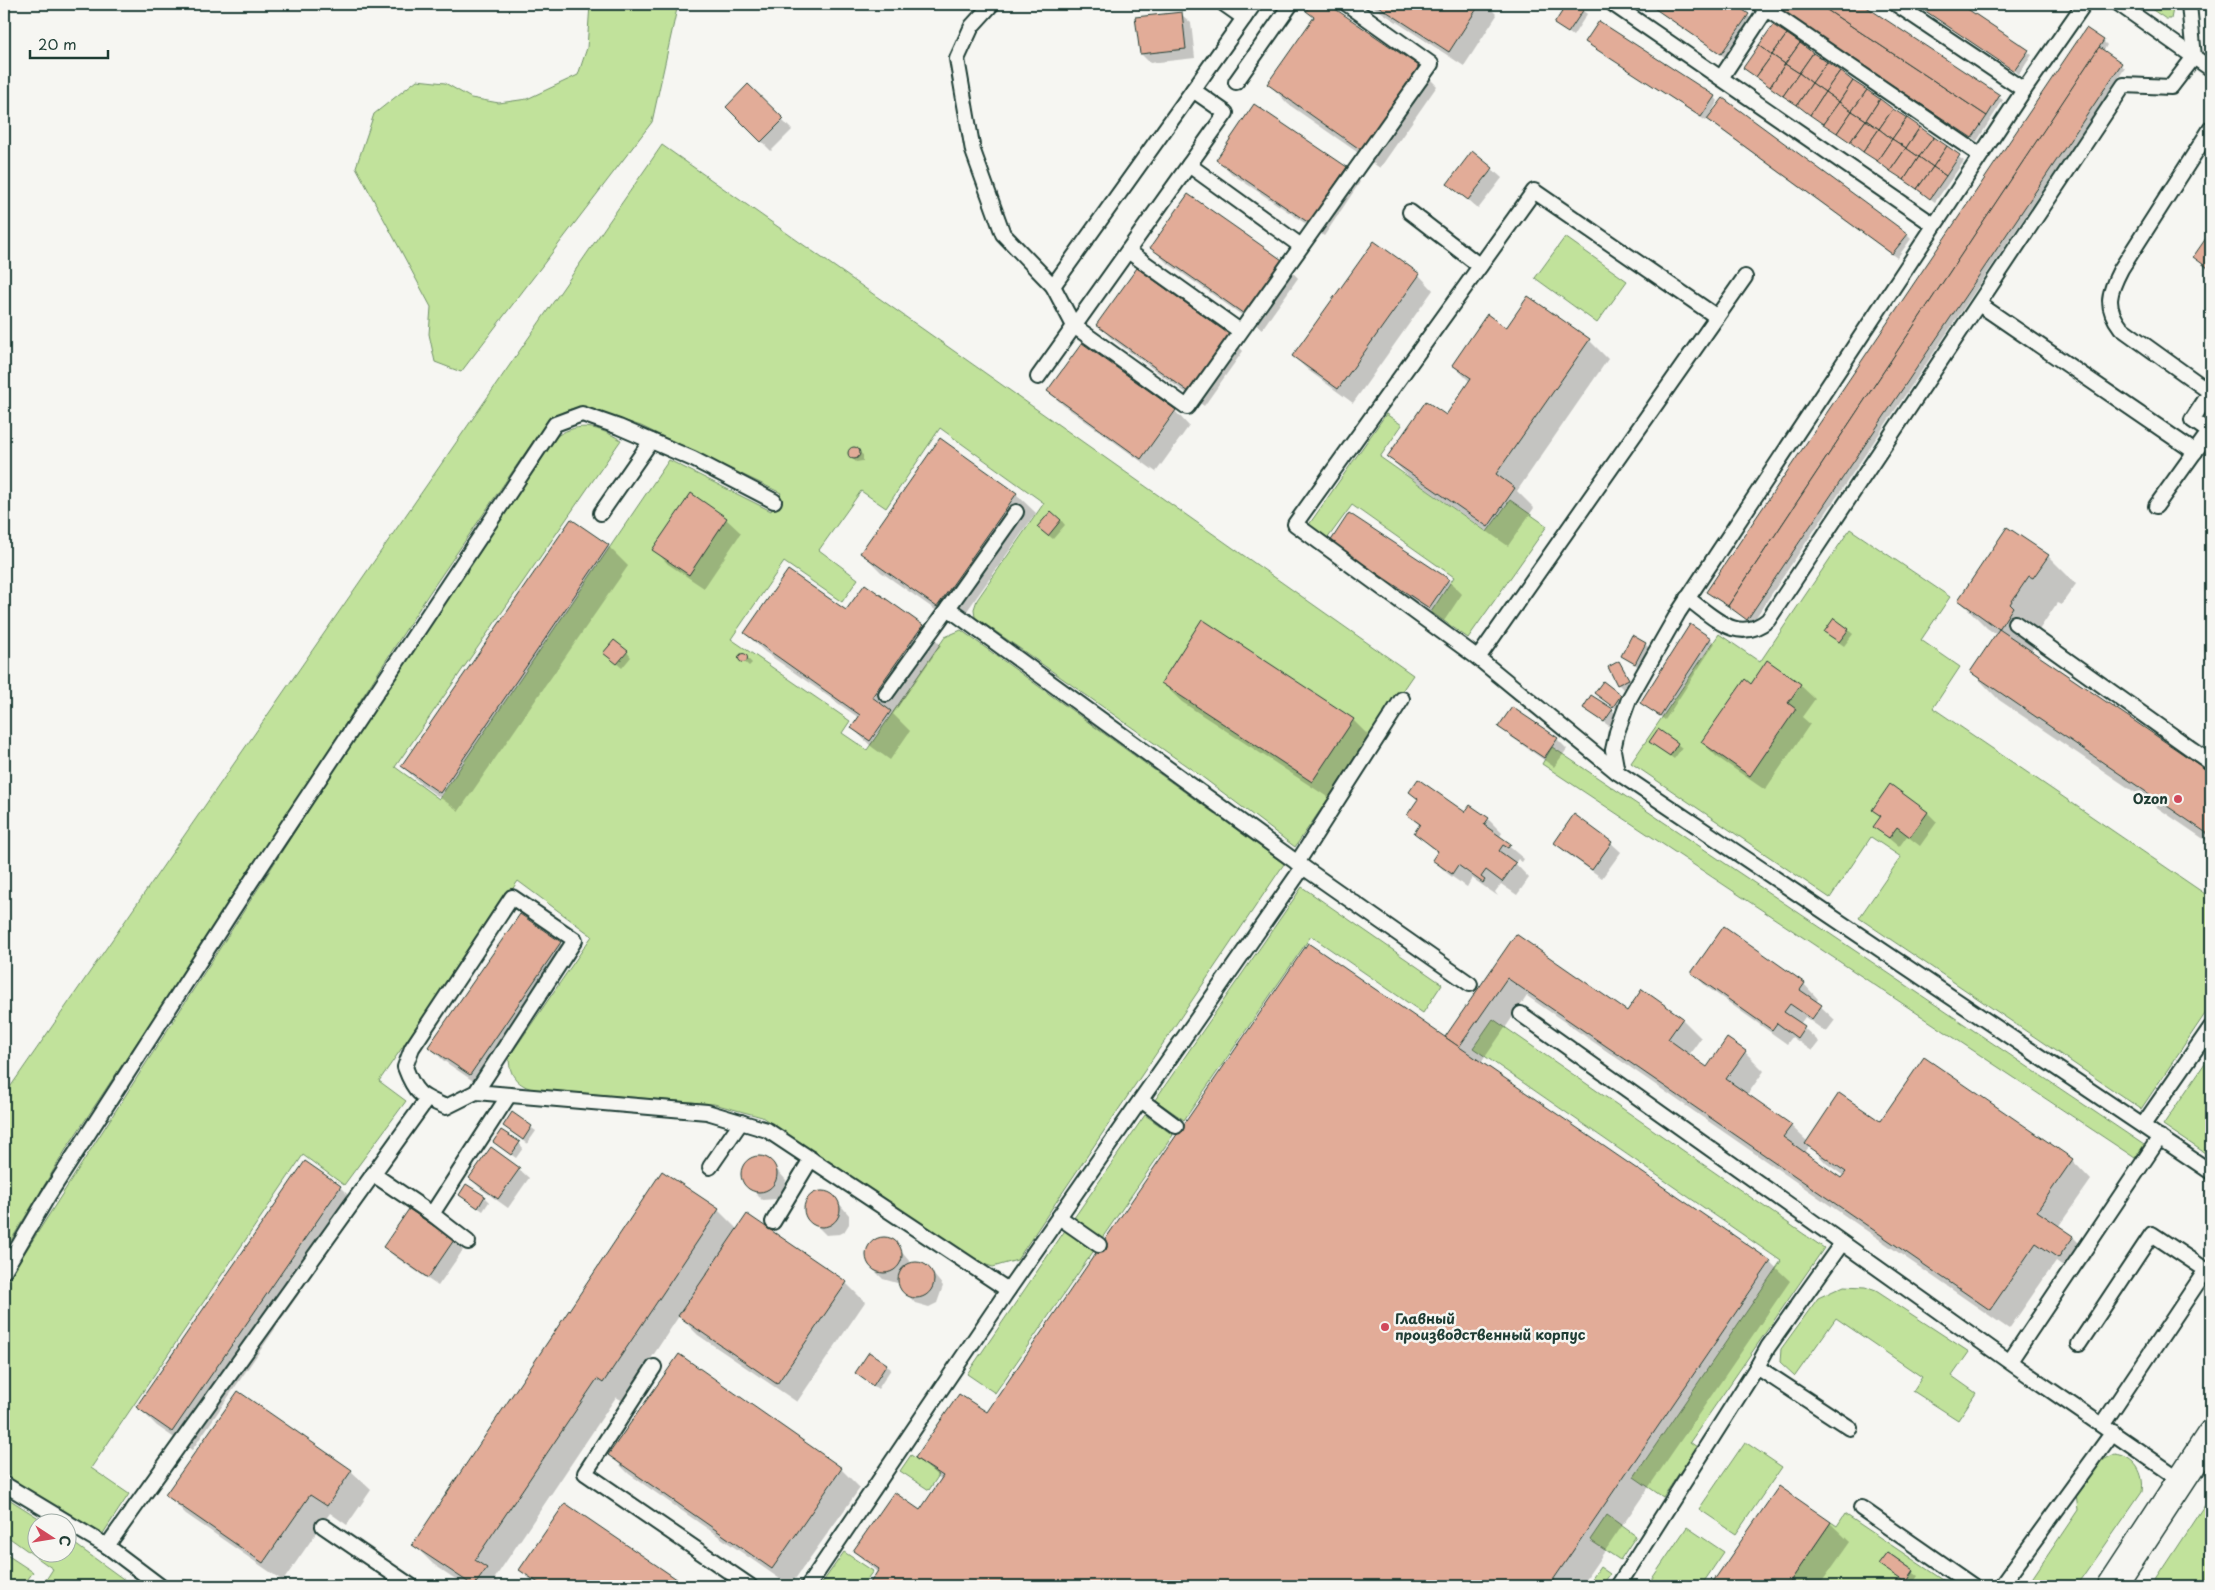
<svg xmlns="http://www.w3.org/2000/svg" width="2215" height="1590" font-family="'Playpen Sans',sans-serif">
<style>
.green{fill:#c1e29b;stroke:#709068;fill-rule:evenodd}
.shadow{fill:#0003;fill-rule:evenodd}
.building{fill:#e2ac98;stroke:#1f3d34}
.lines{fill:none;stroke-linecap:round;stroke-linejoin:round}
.lane-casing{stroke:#1f3d34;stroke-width:18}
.secondary-casing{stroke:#1f3d34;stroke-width:31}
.lane{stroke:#f6f6f2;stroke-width:14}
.secondary{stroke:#f6f6f2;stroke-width:28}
.poi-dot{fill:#d1495b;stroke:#f6f6f2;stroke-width:2}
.labels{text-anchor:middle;stroke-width:5;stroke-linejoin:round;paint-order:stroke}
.poi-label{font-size:14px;font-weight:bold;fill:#1f3d34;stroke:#f6f6f2;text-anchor:end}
</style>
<rect width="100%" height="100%" fill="#f6f6f2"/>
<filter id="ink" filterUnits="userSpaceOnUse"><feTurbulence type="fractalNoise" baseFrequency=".02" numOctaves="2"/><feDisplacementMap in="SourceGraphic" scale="10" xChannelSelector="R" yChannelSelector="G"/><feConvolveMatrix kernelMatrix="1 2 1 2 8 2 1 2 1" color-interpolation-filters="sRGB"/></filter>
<g filter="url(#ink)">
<!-- green -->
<g class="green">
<polygon points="590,4 678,4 652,122 461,372 435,362 429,334 431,307 356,167 374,114 417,80 445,83 471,98 499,103 527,99 578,75 587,48"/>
<polygon points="2144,4 2174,4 2171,19 2166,19"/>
<path d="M 662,145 L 1413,675 L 1295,847 L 1201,776 L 975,617 L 974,609 L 977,600 L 1044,503 L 940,428 L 886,508 L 861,491 L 819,550 L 858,579 L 842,602 L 784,562 L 731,639 L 850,721 L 842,733 L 867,750 L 945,637 L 961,630 L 1284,864 L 1017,1260 L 993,1267 L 974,1261 L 762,1117 L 714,1104 L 532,1089 C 516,1084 509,1074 509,1057 L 592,936 L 518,881 L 379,1081 L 406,1101 L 344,1185 L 303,1155 L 91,1468 L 129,1494 L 102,1535 L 4,1476 L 4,1285 L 468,561 L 557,436 C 580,421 598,427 621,440 L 395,767 L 439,799 L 669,460 L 771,511 L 781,493 L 641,426 L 583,407 C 561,408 549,421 536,437 L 428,595 L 247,877 L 68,1146 L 4,1252 L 4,1096 Z"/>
<polygon points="1565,237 1627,281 1597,323 1535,278"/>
<polygon points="1386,414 1402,425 1380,457 1487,532 1510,500 1547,526 1468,638 1431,612 1454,577 1352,505 1327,539 1308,526"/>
<polygon points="1850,529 1950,597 1921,640 1960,667 1933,708 2211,898 2211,1005 2141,1109 1859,918 1901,857 1871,837 1830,898 1631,763 1719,634 1760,662"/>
<polygon points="1552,747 2144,1145 2135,1158 1542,764"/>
<polygon points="1302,887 1442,984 1423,1013 1311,936 1184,1120 1155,1100"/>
<polygon points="1493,1019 1824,1248 1690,1442 1697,1447 1663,1497 1634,1477 1781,1261 1473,1048"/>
<polygon points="2211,1054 2211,1157 2163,1125"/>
<polygon points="1145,1115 1173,1135 1102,1238 1074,1218"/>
<polygon points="1066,1229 1095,1249 995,1393 967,1374"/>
<polygon points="1844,1286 1865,1287 1876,1291 1969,1352 1952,1376 1976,1393 1958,1420 1913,1391 1922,1377 1836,1318 1795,1376 1780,1362 1781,1349 1818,1298"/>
<polygon points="1745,1442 1782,1467 1736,1534 1699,1509"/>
<path d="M 2115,1454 C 2135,1456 2145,1474 2142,1492 L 2077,1586 L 2027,1586 L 2078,1510 L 2076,1493 L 2099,1462 Z"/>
<polygon points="911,1455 939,1475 929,1490 900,1471"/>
<polygon points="2211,1495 2211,1586 2151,1586"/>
<polygon points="4,1496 45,1522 38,1522 38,1552 68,1552 68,1539 133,1586 42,1586 53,1569 4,1534"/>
<path d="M 1845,1514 L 1952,1586 L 1787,1586 L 1831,1522 L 1837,1526 ZM 1887,1552 L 1914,1571 L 1906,1583 L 1879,1564 Z"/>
<polygon points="1607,1515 1636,1536 1620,1560 1590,1540"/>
<polygon points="1687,1527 1724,1552 1701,1586 1647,1586"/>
<polygon points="844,1552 873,1571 862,1586 820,1586"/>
<polygon points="4,1553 33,1572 23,1586 4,1586"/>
<polygon points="1600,1567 1610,1574 1602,1586 1587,1586"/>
</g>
<!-- shadow -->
<g class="shadow">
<polygon points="1313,4 1326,4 1418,67 1437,86 1380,168 1288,104 1269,84 1315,18 1308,11"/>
<polygon points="1369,4 1486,4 1497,15 1464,66"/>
<polygon points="1569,4 1574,4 1587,14 1573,36 1556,23"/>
<polygon points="1648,4 1732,4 1752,19 1726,58"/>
<polygon points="1789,4 1860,4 2003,100 1977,141 1788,16 1784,12"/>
<polygon points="1914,4 1957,4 2032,55 2019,74"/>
<polygon points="1181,14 1191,23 1195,58 1150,63 1141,54"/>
<polygon points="1773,26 1964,161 1935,202 1745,68"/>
<polygon points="2103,41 2107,45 2103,52 2125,68 1752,623 1712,596"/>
<polygon points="1587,42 1714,96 1718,101 1706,121"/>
<polygon points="748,86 792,130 771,151 728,107"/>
<polygon points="1713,124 1907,235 1911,239 1897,258"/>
<polygon points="1218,159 1346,168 1360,182 1324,236 1232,174"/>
<polygon points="1492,169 1502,178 1478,209 1449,183"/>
<polygon points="2211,234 2211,273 2195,257"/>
<polygon points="1152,248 1284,263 1298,278 1262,329 1166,262"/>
<polygon points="1419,275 1433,290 1353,403 1308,370 1293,356"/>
<polygon points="1098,325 1229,336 1243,351 1204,406 1112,339"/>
<polygon points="1506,329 1589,340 1608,359 1517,491 1534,508 1508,546 1408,476 1388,456 1446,416 1470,382 1453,365"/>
<polygon points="1048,391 1175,411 1189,426 1156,472 1063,405"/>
<polygon points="853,448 863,455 863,461 856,462 851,457 849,454"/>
<polygon points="1016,494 1036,513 957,625 881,572 861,552"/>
<polygon points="726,519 741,533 704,588 668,564 654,549"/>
<polygon points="571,520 608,546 628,566 459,811 422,785 402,766"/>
<polygon points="1061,520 1065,525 1053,539 1043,531"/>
<polygon points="1332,541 1448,580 1462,594 1444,621 1346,556"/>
<polygon points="2048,556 2076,584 2061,605 2057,603 2037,633 2041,636 2031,651 2211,775 2211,844 1999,700 1971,671 1997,635 1987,628 1959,600"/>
<polygon points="846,612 922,626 941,645 893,714 910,731 890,760 872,747 852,728 859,718 765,652 745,633"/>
<polygon points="1848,630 1853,634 1844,646 1830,636"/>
<polygon points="1710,639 1715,643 1665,720 1642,703"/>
<polygon points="1645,644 1649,648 1639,667 1622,656"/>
<polygon points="627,652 631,657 622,668 609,657"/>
<polygon points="744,655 752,663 749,666 740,658"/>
<polygon points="1619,662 1633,684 1623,689 1618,684"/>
<polygon points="1162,683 1353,720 1372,739 1332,800 1182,702"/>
<polygon points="1603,683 1625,700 1618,710 1600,697"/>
<polygon points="1752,685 1800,685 1815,699 1802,717 1810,724 1765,790 1717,757 1702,742"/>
<polygon points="1584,708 1612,710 1616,714 1609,726"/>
<polygon points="1513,709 1557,739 1567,749 1554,767 1510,736 1500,727"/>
<polygon points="1651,742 1677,744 1682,748 1674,759"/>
<polygon points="1890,786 1928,813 1937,822 1920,846 1907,836 1899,847 1875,827 1881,817 1874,810"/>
<polygon points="1410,792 1466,814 1488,819 1502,833 1499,838 1524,859 1522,862 1518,859 1515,863 1529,878 1517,895 1501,884 1495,892 1498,896 1472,878 1467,887 1448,874 1433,860 1438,853 1416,833 1420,826 1409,814 1419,800"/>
<polygon points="1555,842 1611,843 1621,852 1602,878 1565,852"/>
<path d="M 1516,936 L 1627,1012 L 1682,1019 L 1701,1038 L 1689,1055 L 1708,1068 L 1745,1052 L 1764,1071 L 1747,1095 L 1791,1126 L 1808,1142 L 1881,1123 L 2072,1160 L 2091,1180 L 2058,1227 L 2073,1237 L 2092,1256 L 2078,1276 L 2056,1261 L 2009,1329 L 1527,996 L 1481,1063 L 1770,1262 L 1790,1281 L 1581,1586 L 869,1586 L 878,1573 L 854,1551 L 920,1512 L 942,1480 L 917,1457 L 987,1414 L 1445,1039 ZM 1810,1146 L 1826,1163 L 1844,1176 L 1842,1179 L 1804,1153 Z"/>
<polygon points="560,943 575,957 485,1089 444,1061 430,1047"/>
<polygon points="1692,973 1804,984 1818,999 1816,1002 1835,1020 1826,1032 1805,1017 1800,1024 1819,1042 1812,1051 1792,1037 1787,1044 1707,987"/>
<polygon points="512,1114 536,1131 527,1144 504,1126"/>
<polygon points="519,1143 523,1148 516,1158 499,1146"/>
<polygon points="754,1157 767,1159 786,1180 783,1194 776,1199 762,1200 743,1180 743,1166"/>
<polygon points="519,1169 529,1178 508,1208 480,1188 470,1178"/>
<polygon points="340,1187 359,1206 192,1450 157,1426 138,1407"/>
<polygon points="817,1192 831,1194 849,1215 849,1224 844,1232 840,1234 826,1235 806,1215 807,1201"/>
<polygon points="460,1195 484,1197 489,1202 483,1211"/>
<polygon points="718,1210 738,1230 846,1283 865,1302 797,1402 698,1335 679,1316 623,1401 616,1397 495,1578 504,1586 466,1586 433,1564 414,1545"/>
<polygon points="879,1239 892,1241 911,1263 924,1265 934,1275 943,1286 937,1303 929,1307 915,1303 900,1286 899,1281 897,1283 883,1279 873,1269 868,1262 868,1248"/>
<polygon points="453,1241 463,1250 438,1286 394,1256 385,1247"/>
<polygon points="886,1365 891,1369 878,1389 856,1373"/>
<polygon points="238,1393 351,1471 371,1490 347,1525 330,1513 283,1581 186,1514 167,1495"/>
<polygon points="610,1455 841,1469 860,1488 790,1586 629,1474"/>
<polygon points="1779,1488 1830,1523 1850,1542 1819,1586 1711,1586"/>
<polygon points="565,1505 685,1586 537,1586 521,1570"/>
<polygon points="1887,1554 1918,1576 1911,1586 1880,1564"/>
</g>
<!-- building -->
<g class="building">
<polygon points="1312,4 1328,4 1419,66 1361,150 1267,84 1314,17 1306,11"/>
<polygon points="1375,4 1480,4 1449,52"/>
<polygon points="1567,4 1576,4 1584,9 1568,33 1554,24"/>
<polygon points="1648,4 1734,4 1749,14 1721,54"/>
<polygon points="1787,4 1818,4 1987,116 1972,138 1782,12"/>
<polygon points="1818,4 1862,4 2000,95 1987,116"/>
<polygon points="1915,4 1960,4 2029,50 2014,71"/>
<polygon points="1182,12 1186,49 1140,54 1135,17"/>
<polygon points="1599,21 1715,96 1701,117 1585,42"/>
<polygon points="1773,25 1787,34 1772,55 1759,45"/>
<polygon points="2086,28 2104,40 1728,606 1706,592"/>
<polygon points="1787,34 1800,43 1785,64 1772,55"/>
<polygon points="1800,43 1813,53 1799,73 1785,64"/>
<polygon points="1759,45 1772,55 1756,77 1743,68"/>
<polygon points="2099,47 2122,63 1747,620 1728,606"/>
<polygon points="1813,53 1827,62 1812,83 1799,73"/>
<polygon points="1772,55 1785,64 1770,87 1756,77"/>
<polygon points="1827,62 1840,71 1825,92 1812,83"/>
<polygon points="1785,64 1799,73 1783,96 1770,87"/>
<polygon points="1840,71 1853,81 1839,102 1825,92"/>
<polygon points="1799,73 1812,83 1797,105 1783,96"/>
<polygon points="1853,81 1867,90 1852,111 1839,102"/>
<polygon points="1812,83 1825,92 1810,115 1797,105"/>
<polygon points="748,84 784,119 761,142 726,107"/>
<polygon points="1867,90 1880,99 1866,120 1852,111"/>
<polygon points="1825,92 1839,102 1823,124 1810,115"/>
<polygon points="1723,98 1908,234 1892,254 1707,119"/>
<polygon points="1880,99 1893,109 1879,129 1866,120"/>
<polygon points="1839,102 1852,111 1837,133 1823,124"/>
<polygon points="1254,104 1347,167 1309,223 1216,160"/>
<polygon points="1893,109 1907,118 1892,139 1879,129"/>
<polygon points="1852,111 1866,120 1850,142 1837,133"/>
<polygon points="1907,118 1920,127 1906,148 1892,139"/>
<polygon points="1866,120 1879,129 1863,152 1850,142"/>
<polygon points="1920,127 1934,137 1919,157 1906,148"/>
<polygon points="1879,129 1892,139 1877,161 1863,152"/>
<polygon points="1934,137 1947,146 1933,167 1919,157"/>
<polygon points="1892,139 1906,148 1890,171 1877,161"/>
<polygon points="1947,146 1960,155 1946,176 1933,167"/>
<polygon points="1906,148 1919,157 1904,180 1890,171"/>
<polygon points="1472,151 1493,168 1468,200 1447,184"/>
<polygon points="1919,157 1933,167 1917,189 1904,180"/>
<polygon points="1933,167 1946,176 1930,199 1917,189"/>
<polygon points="1188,194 1285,262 1247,316 1150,248"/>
<polygon points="2211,231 2211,270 2193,257"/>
<polygon points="1374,241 1420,274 1338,389 1292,356"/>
<polygon points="1137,268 1230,335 1189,392 1096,325"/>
<polygon points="1528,296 1590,339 1496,474 1515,488 1488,527 1387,457 1426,401 1446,415 1471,378 1452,365 1487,314 1506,328"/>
<polygon points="1082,343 1176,410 1141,459 1047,391"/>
<polygon points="940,438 1017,493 937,607 860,553"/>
<circle cx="854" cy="453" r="6"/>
<polygon points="691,493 727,518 689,575 652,550"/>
<polygon points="1051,511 1061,520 1048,536 1037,527"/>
<polygon points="1349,513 1449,579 1429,608 1330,542"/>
<polygon points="571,519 609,545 440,793 401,766"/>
<polygon points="2007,527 2049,555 2033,578 2029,576 2010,604 2013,607 1999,629 1958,600"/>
<polygon points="788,570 846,610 865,584 923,625 872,697 891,711 870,741 851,728 860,715 744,633"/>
<polygon points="1834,618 1849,629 1839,642 1824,632"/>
<polygon points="1202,619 1354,719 1312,782 1161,683"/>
<polygon points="1690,624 1711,638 1660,716 1640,703"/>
<polygon points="1999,629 2211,773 2211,836 1970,672"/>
<polygon points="1632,635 1646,643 1635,664 1621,656"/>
<polygon points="614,640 628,651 617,664 603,653"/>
<circle cx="743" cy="658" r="4.5"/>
<polygon points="1767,660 1801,684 1788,703 1796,709 1750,776 1701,742 1745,679 1751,684"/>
<polygon points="1619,661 1629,679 1617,685 1608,667"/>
<polygon points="1603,681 1621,695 1613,707 1594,693"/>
<polygon points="1591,695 1613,709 1604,722 1583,708"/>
<polygon points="1512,707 1558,738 1544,758 1498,727"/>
<polygon points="1658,729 1678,743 1670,756 1649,742"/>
<polygon points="1418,779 1465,812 1470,805 1489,818 1484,825 1511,844 1508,848 1503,845 1499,851 1516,863 1502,882 1486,870 1481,877 1485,880 1483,883 1458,865 1452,874 1432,860 1438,851 1414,833 1420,824 1407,815 1418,799 1409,792"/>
<polygon points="1890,784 1928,812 1910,837 1897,827 1889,838 1873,827 1881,816 1872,810"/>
<polygon points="1574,814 1612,842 1592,870 1554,843"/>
<polygon points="520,914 561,942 470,1075 428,1047"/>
<polygon points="1724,926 1805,983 1800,990 1822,1005 1812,1019 1790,1004 1784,1012 1805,1026 1797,1038 1777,1023 1772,1030 1691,973"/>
<polygon points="1516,934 1627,1011 1642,989 1683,1018 1668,1039 1707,1067 1727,1038 1746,1051 1726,1079 1792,1125 1783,1137 1841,1178 1846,1172 1805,1144 1839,1093 1880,1121 1924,1057 2073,1159 2037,1211 2074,1236 2058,1258 2036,1243 1990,1310 1507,978 1459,1047 1445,1037"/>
<polygon points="1308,943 1771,1261 1549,1586 868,1586 879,1569 853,1551 894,1492 920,1510 943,1476 915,1458 959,1394 987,1412"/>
<polygon points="512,1112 532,1126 523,1140 503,1126"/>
<polygon points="501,1130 520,1142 511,1155 493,1142"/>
<polygon points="491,1147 520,1168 498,1199 469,1178"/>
<circle cx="759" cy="1174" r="18"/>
<polygon points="305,1161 341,1186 172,1432 136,1407"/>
<polygon points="662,1171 719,1209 603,1383 597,1379 475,1560 487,1568 474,1586 412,1545"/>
<polygon points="466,1184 485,1196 478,1208 459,1195"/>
<circle cx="822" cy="1209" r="18"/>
<polygon points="409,1209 454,1240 428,1278 383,1247"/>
<polygon points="747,1214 847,1282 777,1384 678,1316"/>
<circle cx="884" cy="1255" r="18"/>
<circle cx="916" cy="1280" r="18"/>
<polygon points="869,1352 887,1364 873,1386 855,1373"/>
<polygon points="679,1354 842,1468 772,1569 608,1455"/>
<polygon points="238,1391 352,1470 327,1506 310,1495 263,1563 165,1495"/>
<polygon points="1779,1486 1831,1522 1787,1586 1710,1586"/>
<polygon points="565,1503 687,1586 543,1586 519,1570"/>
<polygon points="1887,1552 1914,1571 1906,1583 1878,1564"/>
</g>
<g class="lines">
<!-- lane casing -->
<g class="lane-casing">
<g id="lane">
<polyline points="992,4 972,26 957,59 973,151 1003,234 1053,286 1074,326 1187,407 1431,64 1347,4"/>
<polyline points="1224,4 1244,18 1254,4"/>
<polyline points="1613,4 1934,225"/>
<polyline points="1759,4 1980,155"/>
<polyline points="1896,4 2024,90"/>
<polyline points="2084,4 2024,90 1678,613 1629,699 1617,732 1613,750 1617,772 2211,1172"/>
<polyline points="2119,4 2211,69"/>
<polyline points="1721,78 1770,4"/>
<polyline points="1236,82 1291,4"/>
<polyline points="1189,165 1301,246"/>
<polyline points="1410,212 1480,266"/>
<polyline points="1128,251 1240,331"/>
<polyline points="1053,286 1193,90"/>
<polyline points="1979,304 2195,452"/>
<polyline points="1038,377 1226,113 1193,90 1244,18"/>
<polyline points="2211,391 2192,420 2211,433"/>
<path d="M 2210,392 L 2121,328 C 2104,306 2109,292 2121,269 L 2211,128"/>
<polyline points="2156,506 2209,432"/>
<polyline points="601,513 651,441"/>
<path d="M 1687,598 C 1714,617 1737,645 1768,620 L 2124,85 L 2171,87 L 2194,57 L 2189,4"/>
<polyline points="2015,623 2211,763"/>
<polyline points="1478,658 1295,524 1534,191 1717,317"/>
<polyline points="886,694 948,608"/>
<polyline points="1617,772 1478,658 1745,277"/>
<polyline points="1297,863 1402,699"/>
<polyline points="1303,867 1470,984"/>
<polyline points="1521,1014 2014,1365 2181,1480"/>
<path d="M 476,1092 L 446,1107 C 420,1096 415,1094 405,1067 L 412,1048 L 512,897 L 575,940 L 476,1092 L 707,1112 L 767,1130 L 1008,1290"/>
<polyline points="1141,1100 1176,1126"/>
<polyline points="2143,1125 2211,1027"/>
<polyline points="710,1167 741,1122"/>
<polyline points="373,1174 432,1214 468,1242"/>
<polyline points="432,1214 509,1095"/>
<polyline points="1059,1217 1099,1245"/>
<polyline points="773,1222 811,1159"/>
<polyline points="4,1271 48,1196 250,883 555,424 582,414 619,427 693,459 774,501"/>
<polyline points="2079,1344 2152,1234 2206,1270 2103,1424"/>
<polyline points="2010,1361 2160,1137"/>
<polyline points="654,1367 585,1473 750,1586"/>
<polyline points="1757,1367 1850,1428"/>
<polyline points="4,1484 67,1522"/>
<polyline points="1861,1508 1973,1586"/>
<polyline points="68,1523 107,1546 160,1586"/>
<polyline points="323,1526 411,1586"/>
<polyline points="107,1546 427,1099"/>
<polyline points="808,1586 1008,1290 1303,867 948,608 1016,512"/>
<polyline points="1618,1586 1757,1367 1768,1347 1842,1243"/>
<polyline points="2001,1586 2113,1432"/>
</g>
</g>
<!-- secondary casing -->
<g class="secondary-casing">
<polyline id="secondary" points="2112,1586 2211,1435"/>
</g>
<!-- lane -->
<use href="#lane" class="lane"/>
<!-- secondary -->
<use href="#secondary" class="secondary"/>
</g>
</g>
<!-- markers -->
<g class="poi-dot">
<circle cx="2178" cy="799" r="5"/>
<circle cx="1385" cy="1327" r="5"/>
</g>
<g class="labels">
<!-- poi labels -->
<g class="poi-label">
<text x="2168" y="804">Ozon</text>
<text x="1395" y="1324" text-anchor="start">Главный<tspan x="1395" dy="16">производственный корпус</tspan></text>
</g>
</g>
<!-- margin -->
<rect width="2215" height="1590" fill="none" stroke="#f6f6f2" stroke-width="20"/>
<rect x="10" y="10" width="2195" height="1570" fill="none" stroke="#1f3d34" stroke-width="2" filter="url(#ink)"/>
<!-- north arrow -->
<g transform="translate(52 1538) rotate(102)"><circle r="24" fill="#f6f6f2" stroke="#a0aca6"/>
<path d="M0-4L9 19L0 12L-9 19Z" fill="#d1495b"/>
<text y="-8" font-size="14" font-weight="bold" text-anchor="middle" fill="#1f3d34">С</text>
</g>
<!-- scale -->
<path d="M30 50v8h78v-8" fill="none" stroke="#1f3d34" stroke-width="2.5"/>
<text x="38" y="50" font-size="15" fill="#1f3d34" stroke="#f6f6f2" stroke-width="4" paint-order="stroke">20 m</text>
</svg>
